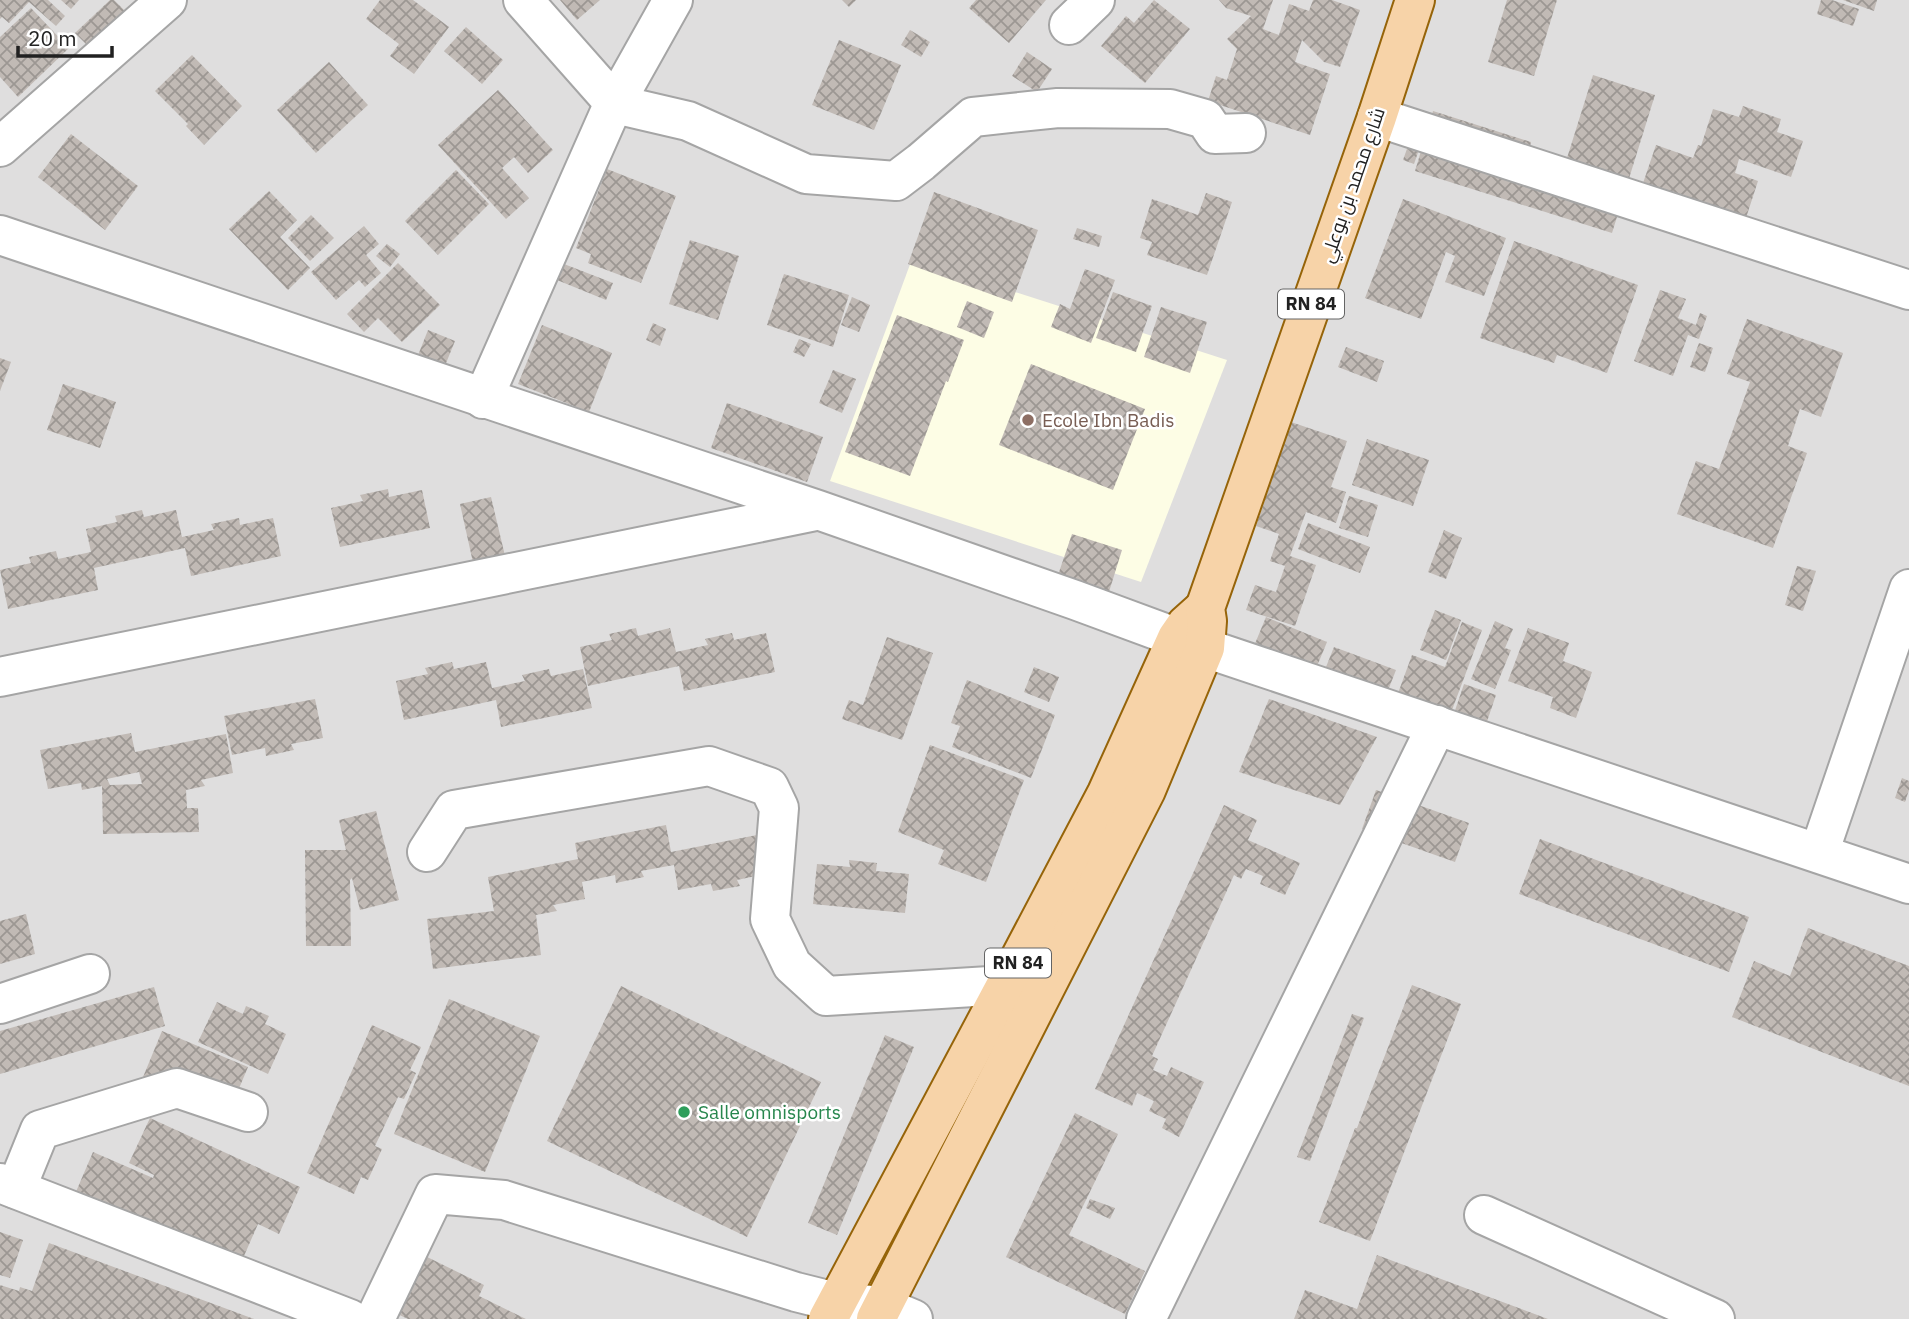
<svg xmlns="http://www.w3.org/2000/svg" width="1909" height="1319" font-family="'IBM Plex Sans',Cairo,sans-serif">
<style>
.residential{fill:#dfdede}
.education{fill:#fdfde5}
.building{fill:url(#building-cross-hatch);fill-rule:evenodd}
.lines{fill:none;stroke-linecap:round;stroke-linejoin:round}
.minor-casing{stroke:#a5a5a5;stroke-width:42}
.major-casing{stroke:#966409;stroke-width:42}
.minor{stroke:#fff;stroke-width:38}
.major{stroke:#f7d3a8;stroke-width:38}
.education-dot{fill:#8d6e63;stroke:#fff;stroke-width:2.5}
.leisure-dot{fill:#2e9e5b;stroke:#fff;stroke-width:2.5}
.labels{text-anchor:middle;stroke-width:5;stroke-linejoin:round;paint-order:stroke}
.shield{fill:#fff;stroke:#646464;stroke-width:2}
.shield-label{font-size:18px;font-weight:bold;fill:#212121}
.street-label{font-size:19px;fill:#212121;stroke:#fff}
.education-label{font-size:19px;fill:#785e54;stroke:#fff;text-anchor:start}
.leisure-label{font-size:19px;fill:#27864d;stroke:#fff;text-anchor:start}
</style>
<defs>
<pattern id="building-cross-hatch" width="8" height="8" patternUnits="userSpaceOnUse" patternTransform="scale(1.75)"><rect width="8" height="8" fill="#c1bab5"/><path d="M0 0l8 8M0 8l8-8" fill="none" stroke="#9c9793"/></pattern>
</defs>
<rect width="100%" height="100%" fill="#f1eee9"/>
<!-- residential -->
<rect class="residential" x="0" y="0" width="1909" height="1319"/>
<!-- education -->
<polygon class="education" points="912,259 1227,360 1141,582 830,481"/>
<!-- building -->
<g class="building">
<polygon points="0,0 48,0 65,16 56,26 29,2 9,23 2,17 0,19"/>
<polygon points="61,0 79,0 71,9"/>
<polygon points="110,0 114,0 126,12 90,48 75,33"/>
<polygon points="380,0 413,0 449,27 414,74 390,56 399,44 366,19"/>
<polygon points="560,0 600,0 577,20"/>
<polygon points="842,0 856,0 849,7"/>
<polygon points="976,0 1046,0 1009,43 969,8"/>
<polygon points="1154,0 1190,29 1145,83 1101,46 1126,16 1134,23"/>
<polygon points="1219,0 1273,0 1263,29 1279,35 1289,4 1309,11 1313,0 1332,0 1360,10 1340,67 1324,62 1302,40 1295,62 1330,74 1310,135 1208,101 1216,76 1227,80 1237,49 1227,39 1251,16 1226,8"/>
<polygon points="1507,0 1557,0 1534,76 1488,62"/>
<polygon points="1821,0 1832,0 1859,9 1853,26 1817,14"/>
<polygon points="1843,0 1877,0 1874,11"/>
<polygon points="31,8 69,48 18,97 0,77 0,37"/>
<polygon points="466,27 503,60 482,84 444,51"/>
<polygon points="910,30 930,42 921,57 901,45"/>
<polygon points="839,40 901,65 874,130 812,105"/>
<polygon points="1027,52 1052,69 1037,92 1012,76"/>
<polygon points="192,55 242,106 204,145 186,126 188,124 155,91"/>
<polygon points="329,62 368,105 316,153 277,110"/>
<polygon points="1593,75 1655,95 1612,233 1415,171 1433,111 1531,142 1530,147 1567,158"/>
<polygon points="498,90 553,150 528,173 514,157 502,168 529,198 506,219 438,145"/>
<polygon points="1743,106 1781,119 1777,132 1803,141 1791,177 1739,159 1735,173 1758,181 1745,221 1642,186 1656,145 1693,158 1698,145 1701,146 1713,109 1739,117"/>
<polygon points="1413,132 1424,135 1414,164 1403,160"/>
<polygon points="71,134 138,186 105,230 38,177"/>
<polygon points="607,169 676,196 641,283 588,263 591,254 576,248"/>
<polygon points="456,170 489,204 438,255 405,221"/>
<polygon points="269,191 297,220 280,237 310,268 288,290 229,229"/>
<polygon points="934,192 1038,230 1012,302 908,264"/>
<polygon points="1206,193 1232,202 1207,275 1147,255 1152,242 1140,238 1152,199 1198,215"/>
<polygon points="1403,199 1506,238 1484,296 1445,282 1455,256 1446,252 1421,319 1365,298"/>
<polygon points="311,215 334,238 310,261 288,238"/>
<polygon points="364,226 379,244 366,255 381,273 365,287 359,280 336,300 311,272"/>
<polygon points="1077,228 1102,236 1099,247 1073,239"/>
<polygon points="690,240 739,256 718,320 669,304"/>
<polygon points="1514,241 1638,285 1607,373 1557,355 1554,363 1480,338"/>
<polygon points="387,244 400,254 390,267 376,256"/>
<polygon points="398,263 440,305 402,342 378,318 364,332 347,314"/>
<polygon points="564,264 613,283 606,300 557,280"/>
<polygon points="1085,269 1115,280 1091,343 1051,327 1060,304 1070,309"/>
<polygon points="784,274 849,295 833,347 767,325"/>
<polygon points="1660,290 1686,299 1678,318 1696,325 1700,313 1707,316 1699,339 1688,335 1673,376 1634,361"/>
<polygon points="1113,292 1152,306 1136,352 1096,338"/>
<polygon points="852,297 870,305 859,332 841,325"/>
<polygon points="967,301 994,312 984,338 957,327"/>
<polygon points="1161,307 1207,322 1190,373 1144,357"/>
<polygon points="897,315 964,340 948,382 946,381 910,476 845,452"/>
<polygon points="1747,319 1843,353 1821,417 1800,409 1788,446 1807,453 1773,548 1677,514 1696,461 1719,469 1750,382 1727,374"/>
<polygon points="653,323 666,329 660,346 646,340"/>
<polygon points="542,325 612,353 589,412 518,384"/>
<polygon points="428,330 455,341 440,378 413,368"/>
<polygon points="799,339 811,344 804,357 793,352"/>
<polygon points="1699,343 1713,348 1705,372 1690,367"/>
<polygon points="1346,347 1384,361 1377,382 1338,367"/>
<polygon points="0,358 11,362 0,391"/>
<polygon points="1031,364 1145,409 1113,490 999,445"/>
<polygon points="833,370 856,379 842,413 819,403"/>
<polygon points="63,384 116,402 100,448 47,430"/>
<polygon points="727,403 823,437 807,482 711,448"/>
<polygon points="1291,422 1347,441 1331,487 1346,492 1336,523 1306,512 1290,556 1316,565 1295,626 1246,610 1255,585 1276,592 1285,566 1270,561 1279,534 1256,526"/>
<polygon points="1367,439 1429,460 1413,506 1352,485"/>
<polygon points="388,489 389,497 422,490 430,528 340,547 331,508 363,501 360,495"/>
<polygon points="1349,496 1378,505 1368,537 1339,528"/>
<polygon points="491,497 506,560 474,567 460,504"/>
<polygon points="142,510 144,517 176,510 182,537 214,530 211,524 239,518 240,525 273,518 281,556 191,576 185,548 94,568 98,590 8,609 0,570 31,563 29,557 56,551 58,559 91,552 86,529 117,522 115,516"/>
<polygon points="1308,523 1370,547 1360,573 1298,549"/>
<polygon points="1444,530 1462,538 1446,579 1428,572"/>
<polygon points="1072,534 1122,550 1108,595 1057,578"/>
<polygon points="1797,566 1816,571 1803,611 1785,605"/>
<polygon points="1435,610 1461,620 1446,660 1420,650"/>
<polygon points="1266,617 1327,642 1308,688 1247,663"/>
<polygon points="1495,621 1513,629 1505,648 1511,650 1495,689 1471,679"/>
<polygon points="1462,622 1482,630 1443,734 1390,715 1412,655 1445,667"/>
<polygon points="636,628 638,636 670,628 676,652 708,645 705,639 732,633 734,640 766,633 775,672 684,691 679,666 588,686 580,647 612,640 609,634"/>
<polygon points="1528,628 1569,643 1563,661 1592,672 1576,718 1550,708 1553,697 1508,681"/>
<polygon points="887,637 933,653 902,740 842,719 849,700 863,705"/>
<polygon points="1334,647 1396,670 1378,716 1316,692"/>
<polygon points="452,662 454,669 486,662 492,688 525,681 522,675 549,669 551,676 583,669 592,708 501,727 496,700 404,720 396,681 428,674 425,668"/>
<polygon points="1034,667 1059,677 1049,702 1024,692"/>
<polygon points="967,680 1055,715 1031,778 952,747 960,726 951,723"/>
<polygon points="1464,684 1496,695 1480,742 1448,731"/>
<polygon points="315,699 323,738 291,744 294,750 266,756 265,748 232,755 224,716"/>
<polygon points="1269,699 1377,737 1340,805 1239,772"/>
<path d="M 131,733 L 135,752 L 226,734 L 233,773 L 201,780 L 205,786 L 186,790 L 187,808 L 198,808 L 199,832 L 103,834 L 102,786 L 82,790 L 81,783 L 48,789 L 40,750 ZM 139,772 L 142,784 L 110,785 L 107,779 Z"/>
<polygon points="930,745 1024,780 986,882 938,864 944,850 898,832"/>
<polygon points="1902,778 1909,781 1909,790 1905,802 1895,798"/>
<polygon points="1376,790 1469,823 1455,862 1362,829"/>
<polygon points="1224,805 1257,820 1248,840 1300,863 1285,895 1260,884 1263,876 1246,869 1241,879 1234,875 1152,1056 1158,1059 1153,1070 1167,1076 1171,1067 1204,1082 1179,1137 1162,1128 1166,1119 1149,1111 1154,1101 1137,1093 1132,1106 1095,1089"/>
<polygon points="376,811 399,900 360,910 352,878 350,880 351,946 306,946 305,850 346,850 339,820"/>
<polygon points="666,825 671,852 762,834 770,873 737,880 740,886 713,891 711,884 678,890 674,865 641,871 644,877 616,883 615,875 582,882 585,899 553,905 557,911 536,915 541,955 433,969 427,919 494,911 488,877 578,859 575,843"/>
<polygon points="1540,839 1749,917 1729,972 1519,894"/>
<polygon points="849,860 877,863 876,871 909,874 905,913 813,904 817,864 850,867"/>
<polygon points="26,914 35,954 0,964 0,921"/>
<polygon points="1808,928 1909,966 1909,1086 1732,1017 1754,961 1790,976"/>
<polygon points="1412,985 1461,1004 1370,1241 1319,1222 1355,1128 1357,1128"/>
<polygon points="621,986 821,1082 747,1237 547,1141"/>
<polygon points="154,987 165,1026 0,1074 0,1031"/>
<polygon points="449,999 540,1036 485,1172 394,1134"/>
<polygon points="217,1002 243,1014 246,1006 269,1016 265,1024 286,1034 268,1074 198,1042"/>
<polygon points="1352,1014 1364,1018 1310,1161 1297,1157"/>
<polygon points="372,1025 421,1047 410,1070 416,1073 404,1099 398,1097 375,1146 382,1149 368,1180 361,1177 354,1194 307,1173"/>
<polygon points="162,1031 248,1067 227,1117 141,1082"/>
<polygon points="885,1035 914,1047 837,1235 808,1223"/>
<polygon points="1075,1113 1118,1134 1069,1235 1145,1271 1125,1314 1006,1257"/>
<polygon points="150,1118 300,1187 279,1234 258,1224 237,1272 72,1201 93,1152 153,1178 154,1175 129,1163"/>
<polygon points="1090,1199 1115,1208 1110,1219 1086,1208"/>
<polygon points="0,1232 23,1240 10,1278 0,1275"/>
<polygon points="49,1243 254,1319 0,1319 0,1285 19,1291 20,1287 32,1291"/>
<polygon points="419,1253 484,1285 479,1296 526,1319 408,1319 391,1311"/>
<polygon points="1377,1255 1548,1319 1294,1319 1305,1290 1357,1309"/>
</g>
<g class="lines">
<!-- minor casing -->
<g class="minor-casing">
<g id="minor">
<polyline points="523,0 615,104 688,121 806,174 896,181 921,162 973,117 1058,108 1170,109 1205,119 1215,134 1246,133"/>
<polyline points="1069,25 1095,0"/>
<polyline points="1377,117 1909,290"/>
<polyline points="0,147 167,0"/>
<polyline points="0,235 818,510 1075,600 1205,648 1909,884"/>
<polyline points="483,399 609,114 673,0"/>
<polyline points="0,677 816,511"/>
<polyline points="427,852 454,810 709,766 769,787 779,808 770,919 792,965 826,996 1006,985"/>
<polyline points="1819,853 1909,589"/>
<polyline points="0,1004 90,974"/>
<polyline points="0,1183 350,1319"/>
<polyline points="16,1189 40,1130 177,1088 248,1112"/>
<polyline points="1484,1215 1715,1319"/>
<polyline points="375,1319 435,1194 504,1200 796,1292 836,1302 882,1306 913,1319"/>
<polyline points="1146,1319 1437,725"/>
</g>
</g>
<!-- major casing -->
<g class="major-casing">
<g id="major">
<polyline points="828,1319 1006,985 1107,793 1177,638 1186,625 1205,608"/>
<polyline points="876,1319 1146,790 1205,648 1207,621 1205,608 1377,117 1415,0"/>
</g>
</g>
<!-- minor -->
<use href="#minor" class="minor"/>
<!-- major -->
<use href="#major" class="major"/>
</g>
<!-- markers -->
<circle class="education-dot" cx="1028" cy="420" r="7"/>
<circle class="leisure-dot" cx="684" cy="1112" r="7"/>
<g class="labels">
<!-- shield labels -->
<g class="shield">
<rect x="1278" y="289.5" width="66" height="29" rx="5"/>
<rect x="985" y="948.5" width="66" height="29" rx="5"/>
</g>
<g class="shield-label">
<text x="1311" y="310">RN 84</text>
<text x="1018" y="969">RN 84</text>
</g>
<!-- street labels -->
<g class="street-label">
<text transform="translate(1352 185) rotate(-71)" y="7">شارع محمد بن بوعلي</text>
</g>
<!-- education labels -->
<g class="education-label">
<text x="1042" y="427">Ecole Ibn Badis</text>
</g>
<!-- leisure labels -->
<g class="leisure-label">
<text x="698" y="1119">Salle omnisports</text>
</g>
</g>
<!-- scale -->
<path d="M18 46v10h94v-10" fill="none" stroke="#212121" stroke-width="3.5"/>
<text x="28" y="46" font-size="21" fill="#212121" stroke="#ffffff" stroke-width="5" paint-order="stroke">20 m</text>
</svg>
